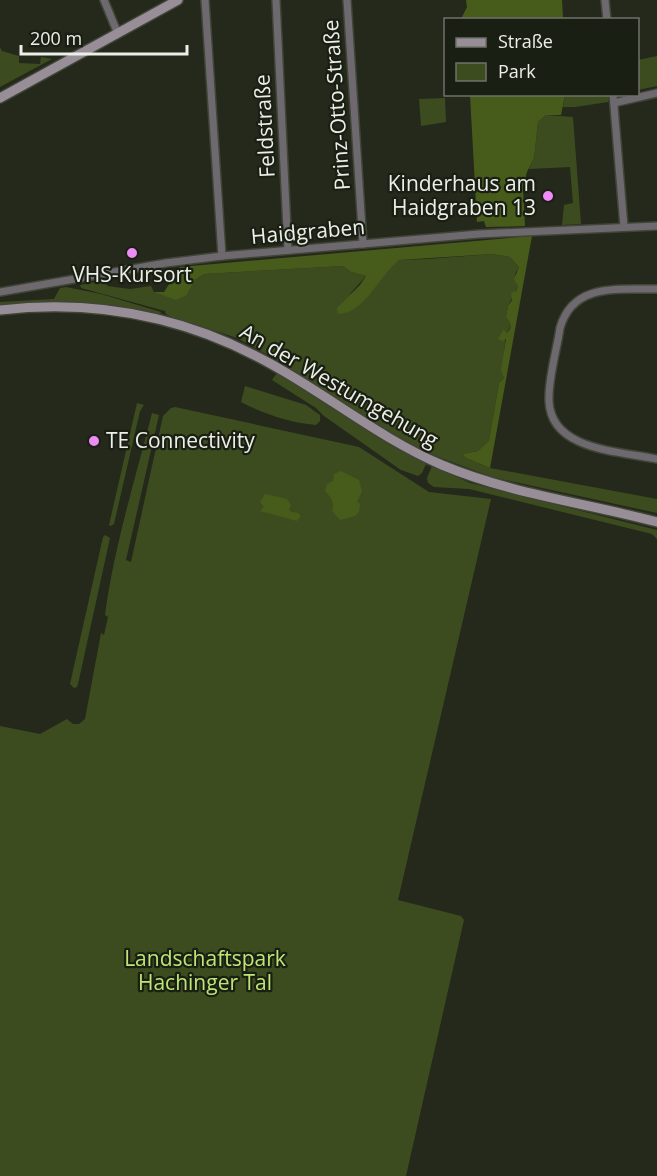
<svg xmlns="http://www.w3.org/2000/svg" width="657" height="1176" font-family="'Open Sans',sans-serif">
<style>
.green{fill:#3d4c1e}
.forest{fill:#475c1a}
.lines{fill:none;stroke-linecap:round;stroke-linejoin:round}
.minor-casing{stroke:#404538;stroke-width:10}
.secondary-casing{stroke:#404538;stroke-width:12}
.minor{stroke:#6e696e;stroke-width:7}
.secondary{stroke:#978e97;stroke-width:9}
.poi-dot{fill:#ef8bf6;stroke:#1a1f13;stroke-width:2}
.labels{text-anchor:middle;stroke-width:4.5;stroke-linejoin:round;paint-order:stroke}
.street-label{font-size:21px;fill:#ecefe7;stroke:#1a1f13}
.poi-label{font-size:21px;fill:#ecefe7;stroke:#1a1f13;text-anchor:end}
.park-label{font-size:21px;fill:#bee674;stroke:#1a1f13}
</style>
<rect width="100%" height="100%" fill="#24291c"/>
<!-- green -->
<g class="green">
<polygon points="0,47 2,51 19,56 19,63 40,64 41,57 52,59 0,87"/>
<polygon points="657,56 657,86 638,90 638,60"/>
<polygon points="565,95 610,95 608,102 575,107 563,107"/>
<polygon points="445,98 446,122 421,126 419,99"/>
<polygon points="546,115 573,117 581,224 562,225 564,205 573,203 570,167 529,169 534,158 538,122"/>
<path d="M 493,254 L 510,257 L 519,267 L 515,274 L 518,286 L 508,306 L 506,317 C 510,323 512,326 507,333 L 504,329 C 508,345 500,362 504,378 L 499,383 L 489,442 L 478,451 L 462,454 L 466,458 L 490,468 L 657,499 L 657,513 L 492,477 L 436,456 L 415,446 L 359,414 L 275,359 L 237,338 L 172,317 L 166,314 L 165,311 L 81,288 L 80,285 L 106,280 L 107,286 L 130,289 L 151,286 L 154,292 L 187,295 L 195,280 L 204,274 L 343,266 L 351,272 L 366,276 L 349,295 L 399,260 L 427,259 Z"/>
<polygon points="66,287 101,294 161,312 160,314 97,304 0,307 0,302 54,299 60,288"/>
<polygon points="277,373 388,444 426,464 422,473 418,476 401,470 324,416 316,408 272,380"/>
<path d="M 245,386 L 306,405 L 320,415 L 320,421 L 316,425 C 290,423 264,414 241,402 Z"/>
<polygon points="137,403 144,405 140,411 114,524 111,526 109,525"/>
<path d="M 175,407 L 359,447 L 429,492 L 491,499 L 398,900 L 461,916 L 464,920 L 406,1176 L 0,1176 L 0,726 L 40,734 L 67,719 L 73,724 L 79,724 L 85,719 L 101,633 L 104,635 L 108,617 L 105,615 C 114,547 135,480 152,413 L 159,415 L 126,560 L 131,562 L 163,416 L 171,408 Z"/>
<polygon points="432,466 470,483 657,530 657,539 652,534 469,489 434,487 428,483 427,478"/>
<polygon points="105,535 110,538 78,684 77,687 74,688 70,684 103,537"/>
</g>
<!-- forest -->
<g class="forest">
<polygon points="466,0 562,0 563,19 461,19 467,7"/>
<polygon points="470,95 565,95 561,115 546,115 538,122 534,158 527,172 523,188 525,226 486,227 484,221 477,222"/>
<path d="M 532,236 L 490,468 L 466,458 L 462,454 L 478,451 L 489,441 L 499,383 L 504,378 L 501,370 L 506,339 L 503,341 L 498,339 L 504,329 L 507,333 C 513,327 510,323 506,317 L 508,306 L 512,300 L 511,293 L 516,291 L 518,286 L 514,279 L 519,267 L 510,257 L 493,254 L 399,260 C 379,276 364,314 338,314 L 337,308 L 360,285 L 366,276 L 351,272 L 343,266 L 204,274 L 195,280 L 187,295 L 176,300 L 154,292 L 164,292 L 180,267 Z"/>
<path d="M 341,471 L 359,480 L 362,491 L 357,502 L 360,504 L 359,512 L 355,516 L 340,520 L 332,511 C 335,503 331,497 325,491 L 327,484 L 333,481 L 334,474 Z"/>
<polygon points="265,494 287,499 291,505 289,509 291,512 298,513 301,516 297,521 260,511 264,507 260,502"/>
</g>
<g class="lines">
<!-- minor casing -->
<g class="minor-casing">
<g id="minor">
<polyline points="104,0 118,34"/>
<polyline points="205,0 222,256"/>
<polyline points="276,0 288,250"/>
<polyline points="347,0 363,244"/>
<polyline points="605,0 607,20"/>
<polyline points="613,94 624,227"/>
<polyline points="614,103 657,93"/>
<path d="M 657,289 C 619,290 573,282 560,328 C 557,350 548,378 549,401 C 551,451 620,451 657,459"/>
<polyline points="0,292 166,263 222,256 479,234 657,226"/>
</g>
</g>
<!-- secondary casing -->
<g class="secondary-casing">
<g id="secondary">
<polyline points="0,98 178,0"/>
<path d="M 0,310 C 95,299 187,317 271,364 C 329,396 381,439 442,465 C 511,494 586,503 657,522"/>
</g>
</g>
<!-- minor -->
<use href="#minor" class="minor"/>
<!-- secondary -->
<use href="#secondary" class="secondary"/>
</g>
<!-- markers -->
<g class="poi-dot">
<circle cx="548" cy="196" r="6"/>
<circle cx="132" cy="253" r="6"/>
<circle cx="94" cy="441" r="6"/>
</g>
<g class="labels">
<!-- street labels -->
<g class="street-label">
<text transform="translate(337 105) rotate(-94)" y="7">Prinz-Otto-Straße</text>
<text transform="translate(265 126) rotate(-93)" y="7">Feldstraße</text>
<text transform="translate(308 232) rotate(-5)" y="7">Haidgraben</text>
<text transform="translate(339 386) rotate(30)" y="7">An der Westumgehung</text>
</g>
<!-- poi labels -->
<g class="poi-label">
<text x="536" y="191">Kinderhaus am<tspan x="536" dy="24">Haidgraben 13</tspan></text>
<text x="132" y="282" text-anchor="middle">VHS-Kursort</text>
<text x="106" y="448" text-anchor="start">TE Connectivity</text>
</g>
<!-- park labels -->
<g class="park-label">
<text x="205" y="966">Landschaftspark<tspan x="205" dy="24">Hachinger Tal</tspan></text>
</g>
</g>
<!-- legend -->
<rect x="444" y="18" width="195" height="78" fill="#1a1f13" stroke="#6e7268" stroke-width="1.5"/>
<rect x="456" y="38" width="30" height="9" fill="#978e97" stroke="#6e7268" stroke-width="1.5"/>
<text x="498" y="48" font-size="18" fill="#ecefe7">Straße</text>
<rect x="456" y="63" width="30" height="18" fill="#3d4c1e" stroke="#6e7268" stroke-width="1.5"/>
<text x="498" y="78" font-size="18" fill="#ecefe7">Park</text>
<!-- scale -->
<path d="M21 45v9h166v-9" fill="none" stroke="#ecefe7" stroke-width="3"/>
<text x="30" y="45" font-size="18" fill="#ecefe7" stroke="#1a1f13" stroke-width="4.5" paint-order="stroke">200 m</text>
</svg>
